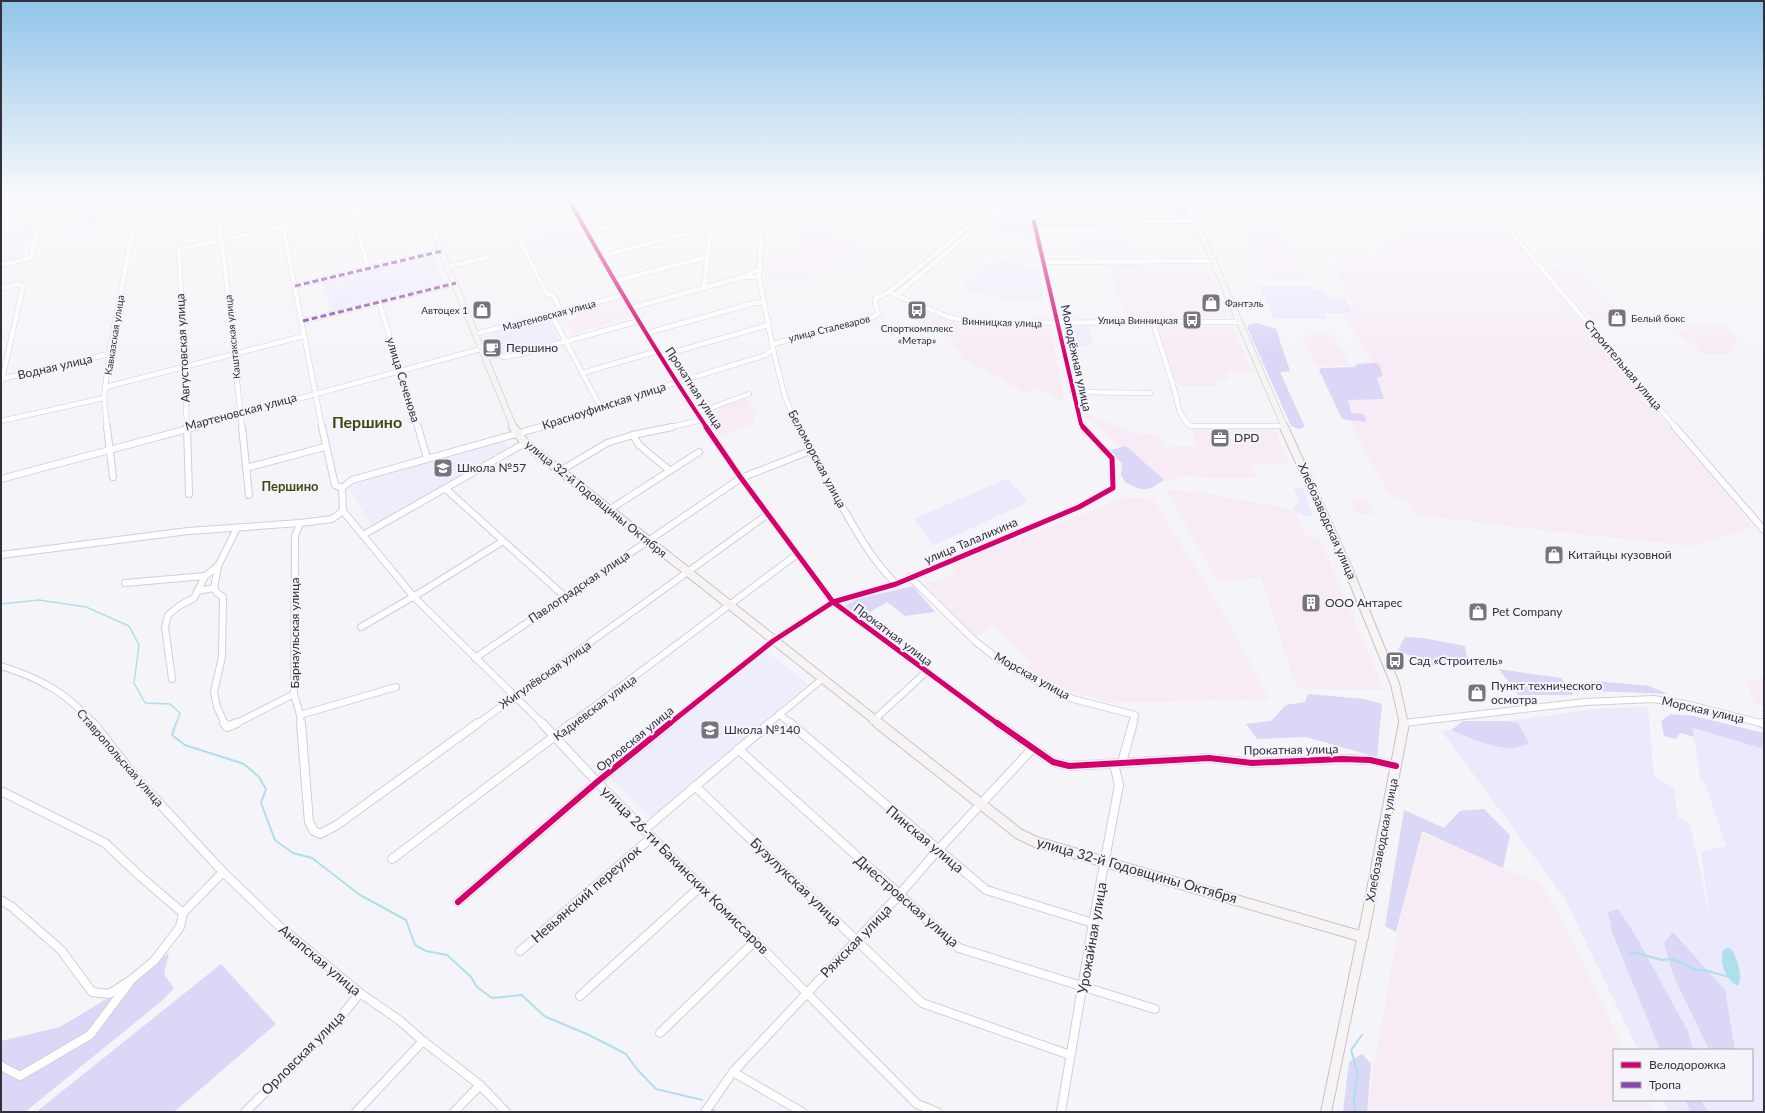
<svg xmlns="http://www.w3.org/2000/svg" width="1765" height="1113" font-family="Lato,sans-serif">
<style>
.built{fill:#eeedfb}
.industrial{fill:#f7ecf6}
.medical{fill:#f3edfa}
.green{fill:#ebe9fc}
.forest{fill:#dbd7f6}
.water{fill:#aedfeb}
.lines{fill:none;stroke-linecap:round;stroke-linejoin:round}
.stream-far1{stroke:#aedfeb;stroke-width:1.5}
.stream{stroke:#aedfeb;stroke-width:2}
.minor-far2-casing{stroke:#d0cfd8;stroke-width:5.5}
.minor-far1-casing{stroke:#d0cfd8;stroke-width:8}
.minor-casing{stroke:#d0cfd8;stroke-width:10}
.major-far2-casing{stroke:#c8c2c3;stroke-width:7}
.major-far1-casing{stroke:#c8c2c3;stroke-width:10}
.major-casing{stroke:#c8c2c3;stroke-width:12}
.minor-far2{stroke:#fefefe;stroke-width:4.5}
.minor-far1{stroke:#fefefe;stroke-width:6}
.minor{stroke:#fefefe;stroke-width:8}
.major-far2{stroke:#f7f3f3;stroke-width:6}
.major-far1{stroke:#f7f3f3;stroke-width:8}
.major{stroke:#f7f3f3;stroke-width:10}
.quiet{stroke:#8e44ad;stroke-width:3;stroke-dasharray:6 3;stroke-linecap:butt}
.cycleway-far2-casing{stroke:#f4f4fa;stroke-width:6}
.cycleway-far1-casing{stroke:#f4f4fa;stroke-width:8}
.cycleway-casing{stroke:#f4f4fa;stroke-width:9}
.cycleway-far2{stroke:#d6006c;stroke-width:4}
.cycleway-far1{stroke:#d6006c;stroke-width:5}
.cycleway{stroke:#d6006c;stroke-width:6}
.labels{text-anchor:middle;stroke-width:4;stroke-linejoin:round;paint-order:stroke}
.far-poi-label{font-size:10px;fill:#31303b;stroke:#f4f4fa;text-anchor:start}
.far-street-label{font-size:10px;fill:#31303b;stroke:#f4f4fa}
.street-label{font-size:12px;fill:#31303b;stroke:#f4f4fa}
.poi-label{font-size:12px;fill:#31303b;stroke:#f4f4fa;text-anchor:start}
.neighbourhood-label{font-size:13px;font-weight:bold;fill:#3e4a12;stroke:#f4f4fa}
.near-street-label{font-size:14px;fill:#31303b;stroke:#f4f4fa}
.district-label{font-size:16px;font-weight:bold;fill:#3e4a12;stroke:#f4f4fa}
</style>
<rect width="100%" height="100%" fill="#f5f5f9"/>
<!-- built -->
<g class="built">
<polygon points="1002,213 1030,223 1032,241 986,226"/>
<polygon points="31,224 23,257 1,262 1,232"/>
<polygon points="574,227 586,247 532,259 523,239"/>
<polygon points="432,254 444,282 330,311 323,280"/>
<polygon points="996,256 1040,271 1043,300 988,297 962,287"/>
<polygon points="549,318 559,340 511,353 501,353 492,332"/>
<polygon points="1065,326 1088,326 1093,346 1070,346"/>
<polygon points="503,440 510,450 372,527 348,485"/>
<polygon points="765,650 808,684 650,818 609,776"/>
</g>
<!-- industrial -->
<g class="industrial">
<polygon points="1231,200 1287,200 1295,214 1268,215 1305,278 1267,278"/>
<polygon points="1396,200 1478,200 1754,527 1691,546 1513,527 1413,514 1409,503 1390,495 1367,456 1329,378 1373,377 1364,362 1373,362 1343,314 1356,314 1331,261 1376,253 1400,236 1405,227 1402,211"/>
<polygon points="827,215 831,226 825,227 832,241 855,240 855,262 812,267 814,277 805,279 802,277 765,279 764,261 803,259 801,219"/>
<polygon points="1108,264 1207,264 1227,318 1125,319"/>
<polygon points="1577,266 1600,292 1626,319 1592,319 1546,267"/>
<polygon points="621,298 632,316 572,334 567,324 570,323 569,320 576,318 572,311"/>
<polygon points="921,311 969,327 1051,328 1064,402 1035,387 1027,394 972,364 958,356 964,352 951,344 955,341 932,326 927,326 911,316"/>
<polygon points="1698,323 1726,325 1738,339 1731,354 1704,354 1675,331 1687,329 1683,324 1695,325"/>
<polygon points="1233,326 1252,372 1226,372 1229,379 1214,379 1216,386 1177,386 1157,327"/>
<polygon points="1333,334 1351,366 1318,366 1301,335"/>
<polygon points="746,397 756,413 752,424 719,436 703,412"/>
<polygon points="1087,414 1131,432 1161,436 1176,481 1155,481 1101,428 1087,418"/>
<polygon points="1274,427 1289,464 1251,463 1256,478 1205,478 1203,477 1175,476 1165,447 1196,446 1193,431 1201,428"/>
<polygon points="1165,489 1203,493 1266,504 1293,510 1297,513 1305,536 1318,537 1322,545 1384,690 1297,689 1261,578 1218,581"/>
<polygon points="1126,497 1153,499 1233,629 1269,699 1110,703 1061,688 1024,671 1030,663 993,626 976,636 925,584 956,574 950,565"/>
<polygon points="1351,500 1368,500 1374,515 1357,514"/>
<polygon points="1764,678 1764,707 1754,704 1748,684"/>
<polygon points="1426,834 1541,885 1564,922 1624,1050 1614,1050 1614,1100 1648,1100 1653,1112 1366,1112 1415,835"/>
</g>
<!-- medical -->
<polygon class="medical" points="1075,234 1120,234 1128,257 1082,257"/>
<!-- green -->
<g class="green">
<polygon points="97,215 94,226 74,230 75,223 89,221 75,223 76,219"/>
<polygon points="396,275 401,291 334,307 330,291"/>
<polygon points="1259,286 1310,286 1312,290 1324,290 1327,297 1345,297 1353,313 1324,313 1327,319 1274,319"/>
<polygon points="1008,478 1028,502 933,546 914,519"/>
<polygon points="1294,488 1303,488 1313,516 1307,517 1293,510 1299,501"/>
<polygon points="1635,707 1648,707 1654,776 1674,788 1678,818 1690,823 1710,918 1701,852 1726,846 1705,784 1700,778 1693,728 1764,749 1764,1112 1708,1112 1701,1100 1752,1100 1752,1050 1729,1050 1720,984 1673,932 1674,977 1709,1050 1693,1050 1688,1031 1637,938 1618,909 1612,932 1660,1050 1638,1050 1565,899 1441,730 1451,730 1465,737 1518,724 1507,721 1595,709"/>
<polygon points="1663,1100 1685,1100 1691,1112 1669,1112"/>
</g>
<!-- forest -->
<g class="forest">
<polygon points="1167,200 1182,200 1192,219 1177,220"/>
<polygon points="1257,323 1276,329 1290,371 1280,372 1305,427 1299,429 1291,426 1247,327 1250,324"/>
<polygon points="1375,363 1379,364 1383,376 1377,378 1384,399 1348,400 1351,413 1364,414 1366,422 1342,419 1319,370 1321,368 1354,367 1357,364"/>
<path d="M 1126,446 L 1164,480 C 1146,492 1145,492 1125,482 L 1121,475 L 1122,464 L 1110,450 Z"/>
<polygon points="913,586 935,612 905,616 887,602 863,616 843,607 857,599"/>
<polygon points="1405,637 1423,638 1465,646 1467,659 1440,662 1433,666 1398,650"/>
<polygon points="1499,669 1561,678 1574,695 1518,695"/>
<polygon points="1597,681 1649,686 1668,694 1594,691 1576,684"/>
<polygon points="1308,694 1364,699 1382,704 1377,757 1306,737 1257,739 1246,724 1271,721 1286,705 1305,702"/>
<polygon points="1671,714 1694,716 1764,733 1764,749 1693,728 1694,737 1680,733 1676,739 1664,736 1661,721"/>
<path d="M 1463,721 L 1507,721 L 1518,723 L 1529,744 C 1524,745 1519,747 1514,748 C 1496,749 1467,738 1451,730 Z"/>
<polygon points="1484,809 1510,835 1503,868 1422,831 1396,932 1385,926 1404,810 1444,828 1460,811"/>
<polygon points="1618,909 1637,938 1688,1031 1693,1050 1660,1050 1612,932 1608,912"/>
<polygon points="1673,932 1725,990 1735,1050 1709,1050 1674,977 1664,943"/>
<polygon points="169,953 164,974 174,988 163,1000 25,1112 1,1112 1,1041 60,1027 108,998 139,976"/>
<polygon points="221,964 276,1024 174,1112 36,1112"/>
<polygon points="1362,1054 1371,1064 1367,1112 1343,1112 1349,1062"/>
<polygon points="1685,1100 1701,1100 1708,1112 1691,1112"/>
</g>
<!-- water -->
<path class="water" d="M 1730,948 C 1737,956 1743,976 1738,986 C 1726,981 1718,961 1724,949 Z"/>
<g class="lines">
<!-- stream-far1 -->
<polyline class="stream-far1" points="1,604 39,600 86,607 129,626 139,645 134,683 145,703 170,704 180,713 176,724"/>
<!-- stream -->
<g class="stream">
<polyline points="176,723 172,735 185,745 244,764 259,777 266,789 261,803 275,840 293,853 312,858 360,895 406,920 415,945 426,951 447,955 471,977 477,987 492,998 522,995 544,1016 589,1035 626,1054 636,1068 656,1089 702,1100"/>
<polyline points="1630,954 1637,953 1662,960 1672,959 1696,970 1708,971 1729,977"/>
<polyline points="713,1110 716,1112"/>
<polyline points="1355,1112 1354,1100 1358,1073 1351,1050 1362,1035"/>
</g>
<!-- minor-far2 casing -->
<g class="minor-far2-casing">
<g id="minor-far2">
<polyline points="216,200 225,268 242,428"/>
<polyline points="278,200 322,428"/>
<polyline points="350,200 368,268"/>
<polyline points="495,200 518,238 547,294 553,295 561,311"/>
<path d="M 569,200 C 612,278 657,354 707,428"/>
<polyline points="763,200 759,277 773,349 785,397 798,428"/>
<polyline points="969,200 1034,222 1196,221"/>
<polyline points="1484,200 1676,428"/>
<polyline points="217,205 241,200"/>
<polyline points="426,207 459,200"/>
<polyline points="41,208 81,200"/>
<polyline points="575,209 613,200"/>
<polyline points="1034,222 1081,424 1084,428"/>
<polyline points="586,232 720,200"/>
<polyline points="601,256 710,228"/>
<polyline points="1044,262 1214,261"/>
<polyline points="1,265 31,258 43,200"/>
<polyline points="448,267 488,257"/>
<polyline points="759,277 743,277 760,269"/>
<polyline points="615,281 707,257"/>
<polyline points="295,286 442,251"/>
<polyline points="1,288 19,284 23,286 1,384"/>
<polyline points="704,288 713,207 711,201"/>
<polyline points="889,292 948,317 979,323 1240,322"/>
<polyline points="896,295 1009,200"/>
<polyline points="379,302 418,428"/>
<polyline points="631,308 743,277"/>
<polyline points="551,314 600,406"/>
<polyline points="303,321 456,283"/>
<path d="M 1153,323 C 1160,344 1167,365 1173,386 C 1179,402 1176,413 1190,426 L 1284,426"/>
<polyline points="647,333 754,303 764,302"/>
<polyline points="475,334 624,295"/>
<polyline points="773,344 874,317 878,313 875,302 876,298 889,292 1001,200"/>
<polyline points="661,356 768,325"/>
<polyline points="485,358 497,355 504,357 521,354 639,321"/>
<polyline points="582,373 658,351"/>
<polyline points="1,379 109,354"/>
<polyline points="106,387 304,336"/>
<polyline points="1072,392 1150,393"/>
<polyline points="697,413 749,394"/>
<polyline points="1,421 104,398"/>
<polyline points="107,428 104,398 109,354 131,238 154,200"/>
<polyline points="187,428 179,249 412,200"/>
<polyline points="191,428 481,349"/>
<polyline points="538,428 600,406 766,355 773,349"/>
<polyline points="667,428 702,420"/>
</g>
</g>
<!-- minor-far1 casing -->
<g class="minor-far1-casing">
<g id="minor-far1">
<polyline points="107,427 113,477"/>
<polyline points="187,427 189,494"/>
<polyline points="242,427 249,495"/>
<polyline points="322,427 335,485 342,488"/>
<polyline points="418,427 427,458"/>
<polyline points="706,427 741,478 833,602 998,724"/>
<path d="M 798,427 C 811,452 825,477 839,501 C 856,531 872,560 896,584"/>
<polyline points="1675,427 1764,530"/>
<polyline points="633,435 639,445 669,470"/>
<polyline points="246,468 325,447"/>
<polyline points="560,471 607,443 633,435 672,427"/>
<polyline points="1,479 195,427"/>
<polyline points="342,488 343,511 413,596 543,724"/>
<polyline points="342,488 352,480 541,427"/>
<polyline points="446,489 564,596"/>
<polyline points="609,510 699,452"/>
<polyline points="300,523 295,536 294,694 300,715 301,724"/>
<polyline points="363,535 525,443"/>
<polyline points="1,555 188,531 300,523 332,519 343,511"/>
<polyline points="218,566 214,588 217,593 223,597 222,657 214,692 217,707 225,724"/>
<polyline points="910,577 976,642 997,658 1031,678 1073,699 1135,715 1132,724"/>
<polyline points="125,583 205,576"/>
<polyline points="197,591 214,588"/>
<polyline points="361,627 423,591 503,541"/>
<polyline points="475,658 741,478 810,451"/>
<path d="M 1,666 C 40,678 67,693 94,724"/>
<polyline points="172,679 165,627 168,615 179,606 194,598 205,576 218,566 237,528"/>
<polyline points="779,714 791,724"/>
<polyline points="300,715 396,687"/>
<polyline points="873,721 926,672"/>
<polyline points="1404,723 1585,702 1653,699 1686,704 1764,724"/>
<polyline points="235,724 294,694"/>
<polyline points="477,724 768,514"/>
<polyline points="571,724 796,555"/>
<polyline points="669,724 773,641 833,602 896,584 1079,507 1113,488 1112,458 1083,427"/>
<polyline points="768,724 821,680"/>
</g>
</g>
<!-- minor casing -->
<g class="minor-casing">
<g id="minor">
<polyline points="93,723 137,779 223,872 278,925 360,993 399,1020 423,1041 480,1085 506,1112"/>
<polyline points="224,723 227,727 237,723"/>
<polyline points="301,723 309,822 314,831 320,834 337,825 478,723"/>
<polyline points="542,723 597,782 917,1104 937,1112"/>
<polyline points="790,723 986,890 1093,923"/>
<polyline points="997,723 1053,762 1069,766 1209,758 1252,763 1342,759 1370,760 1396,766"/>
<polyline points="1762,723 1764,724"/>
<polyline points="738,749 959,948 1155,1009"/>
<polyline points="1122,762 1133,723"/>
<polyline points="695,786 922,1003 1070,1055"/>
<polyline points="1,791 105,843 141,877 183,913"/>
<polyline points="645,829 770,723"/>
<polyline points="392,859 572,723"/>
<polyline points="1,900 12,907 61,950 92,992 109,994 131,980 154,961 180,927 183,913 223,872"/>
<polyline points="458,902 597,782 670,723"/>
<polyline points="520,951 652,837"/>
<polyline points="580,996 701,886"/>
<polyline points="660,1033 755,941"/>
<polyline points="1,1066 20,1076 90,1035 129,983"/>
<polyline points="245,1112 335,1024 360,993"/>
<polyline points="356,1112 423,1041"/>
<polyline points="454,1112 480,1085"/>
<polyline points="705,1112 733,1072"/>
<polyline points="802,1112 733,1072 899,895 938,850 1032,749"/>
<polyline points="1061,1112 1093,923 1119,785 1114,764"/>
</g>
</g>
<!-- major-far2 casing -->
<g class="major-far2-casing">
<g id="major-far2">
<polyline points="423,200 446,263 514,428"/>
<polyline points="1187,200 1285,428"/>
</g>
</g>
<!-- major-far1 casing -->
<g class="major-far1-casing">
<g id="major-far1">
<polyline points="513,427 525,443 880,724"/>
<polyline points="1284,427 1349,571 1395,684 1404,724"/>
</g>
</g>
<!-- major casing -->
<g class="major-casing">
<g id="major">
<polyline points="878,723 1019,834 1036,842 1363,937"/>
<polyline points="1326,1112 1367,916 1404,723"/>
</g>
</g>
<!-- minor-far2 -->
<use href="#minor-far2" class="minor-far2"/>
<!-- minor-far1 -->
<use href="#minor-far1" class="minor-far1"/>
<!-- minor -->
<use href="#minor" class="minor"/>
<!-- major-far2 -->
<use href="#major-far2" class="major-far2"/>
<!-- major-far1 -->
<use href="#major-far1" class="major-far1"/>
<!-- major -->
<use href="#major" class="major"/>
<!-- quiet -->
<g class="quiet">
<polyline points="295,286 442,251"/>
<polyline points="303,321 456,283"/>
</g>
<!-- cycleway-far2 casing -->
<g class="cycleway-far2-casing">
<g id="cycleway-far2">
<path d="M 569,200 C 612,278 657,354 707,428"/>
<polyline points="1034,222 1081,424 1084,428"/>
</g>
</g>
<!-- cycleway-far1 casing -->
<g class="cycleway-far1-casing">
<g id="cycleway-far1">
<polyline points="706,427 741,478 833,602 998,724"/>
<polyline points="669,724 773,641 833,602 896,584 1079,507 1113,488 1112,458 1083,427"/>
</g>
</g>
<!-- cycleway casing -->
<g class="cycleway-casing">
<g id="cycleway">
<polyline points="997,723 1053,762 1069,766 1209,758 1252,763 1342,759 1370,760 1396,766"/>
<polyline points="458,902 597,782 670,723"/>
</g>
</g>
<!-- cycleway-far2 -->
<use href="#cycleway-far2" class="cycleway-far2"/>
<!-- cycleway-far1 -->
<use href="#cycleway-far1" class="cycleway-far1"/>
<!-- cycleway -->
<use href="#cycleway" class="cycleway"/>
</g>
<!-- sky -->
<linearGradient id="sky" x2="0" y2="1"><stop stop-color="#91c5e9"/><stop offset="0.56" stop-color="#fafafc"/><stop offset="1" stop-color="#fafafc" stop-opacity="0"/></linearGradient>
<rect width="1765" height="356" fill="url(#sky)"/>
<!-- icons -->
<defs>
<g id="shop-square" transform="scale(1)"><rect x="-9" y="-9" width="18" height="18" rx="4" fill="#76757e" stroke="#f4f4fa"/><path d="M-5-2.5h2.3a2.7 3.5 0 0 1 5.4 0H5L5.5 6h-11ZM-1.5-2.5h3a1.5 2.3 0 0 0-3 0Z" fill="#fff"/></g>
<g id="bus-square" transform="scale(1)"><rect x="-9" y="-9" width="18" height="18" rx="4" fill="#76757e" stroke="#f4f4fa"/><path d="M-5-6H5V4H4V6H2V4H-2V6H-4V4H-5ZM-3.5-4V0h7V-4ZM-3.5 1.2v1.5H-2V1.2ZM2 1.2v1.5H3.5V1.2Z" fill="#fff"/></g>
<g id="cafe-square" transform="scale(1)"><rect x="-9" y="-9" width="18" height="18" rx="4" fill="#76757e" stroke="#f4f4fa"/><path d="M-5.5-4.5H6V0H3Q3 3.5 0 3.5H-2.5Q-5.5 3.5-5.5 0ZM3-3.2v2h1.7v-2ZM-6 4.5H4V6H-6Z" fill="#fff"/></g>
<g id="office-square" transform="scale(1)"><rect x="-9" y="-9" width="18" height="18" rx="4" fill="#76757e" stroke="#f4f4fa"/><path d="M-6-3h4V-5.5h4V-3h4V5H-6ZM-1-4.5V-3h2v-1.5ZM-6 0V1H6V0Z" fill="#fff"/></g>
<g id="school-square" transform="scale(1)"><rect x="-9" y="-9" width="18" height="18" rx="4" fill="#76757e" stroke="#f4f4fa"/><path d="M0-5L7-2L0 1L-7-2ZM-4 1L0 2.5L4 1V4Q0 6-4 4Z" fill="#fff"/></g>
<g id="building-square" transform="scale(1)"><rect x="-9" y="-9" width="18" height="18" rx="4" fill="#76757e" stroke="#f4f4fa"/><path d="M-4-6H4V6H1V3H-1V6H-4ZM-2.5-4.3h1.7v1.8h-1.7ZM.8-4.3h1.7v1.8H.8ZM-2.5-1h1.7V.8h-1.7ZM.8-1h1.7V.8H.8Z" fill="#fff"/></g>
</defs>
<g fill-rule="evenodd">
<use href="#shop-square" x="1211" y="303"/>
<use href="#shop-square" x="482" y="310"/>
<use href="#bus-square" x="917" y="310"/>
<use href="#shop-square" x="1617" y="318"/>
<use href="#bus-square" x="1192" y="320"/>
<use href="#cafe-square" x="492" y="348"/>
<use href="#office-square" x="1220" y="438"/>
<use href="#school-square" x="443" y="468"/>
<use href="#shop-square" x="1554" y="555"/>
<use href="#building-square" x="1311" y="603"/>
<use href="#shop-square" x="1478" y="612"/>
<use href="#bus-square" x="1395" y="661"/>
<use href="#shop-square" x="1477" y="693"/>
<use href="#school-square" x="710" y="730"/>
</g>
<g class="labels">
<!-- far-poi labels -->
<g class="far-poi-label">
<text x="1225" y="307">Фантэль</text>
<text x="468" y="314" text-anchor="end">Автоцех 1</text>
<text x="1631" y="322">Белый бокс</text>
<text x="1178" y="324" text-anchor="end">Улица Винницкая</text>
<text x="917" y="332" text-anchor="middle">Спорткомплекс<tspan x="917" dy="12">«Метар»</tspan></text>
</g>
<!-- far-street labels -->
<g class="far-street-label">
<text transform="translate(549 315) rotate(-15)" y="4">Мартеновская улица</text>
<text transform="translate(1002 322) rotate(2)" y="4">Винницкая улица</text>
<text transform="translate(829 328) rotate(-14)" y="4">улица Сталеваров</text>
<text transform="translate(114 335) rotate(-81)" y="4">Кавказская улица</text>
<text transform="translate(232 337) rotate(-96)" y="4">Каштакская улица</text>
</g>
<!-- street labels -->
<g class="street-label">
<text transform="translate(183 348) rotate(-93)" y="4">Августовская улица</text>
<text transform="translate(1076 358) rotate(78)" y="4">Молодёжная улица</text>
<text transform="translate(1623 365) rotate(50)" y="4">Строительная улица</text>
<text transform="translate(55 367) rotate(-13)" y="4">Водная улица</text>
<text transform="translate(403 380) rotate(73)" y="4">улица Сеченова</text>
<text transform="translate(694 388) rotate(57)" y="4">Прокатная улица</text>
<text transform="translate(604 406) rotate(-18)" y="4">Красноуфимская улица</text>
<text transform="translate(241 412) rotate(-15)" y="4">Мартеновская улица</text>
<text transform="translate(817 459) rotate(62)" y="4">Беломорская улица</text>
<text transform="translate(596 499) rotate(39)" y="4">улица 32-й Годовщины Октября</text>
<text transform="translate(1327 521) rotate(66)" y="4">Хлебозаводская улица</text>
<text transform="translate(971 541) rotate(-23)" y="4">улица Талалихина</text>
<text transform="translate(579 587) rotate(-34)" y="4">Павлоградская улица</text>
<text transform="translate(295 633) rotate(-90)" y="4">Барнаульская улица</text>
<text transform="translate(893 635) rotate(37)" y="4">Прокатная улица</text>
<text transform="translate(545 675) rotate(-35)" y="4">Жигулёвская улица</text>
<text transform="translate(1032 676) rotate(29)" y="4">Морская улица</text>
<text transform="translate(595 708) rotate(-37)" y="4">Кадиевская улица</text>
<text transform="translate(1703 710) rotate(13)" y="4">Морская улица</text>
<text transform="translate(635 739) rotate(-39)" y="4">Орловская улица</text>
<text transform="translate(1291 750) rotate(-1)" y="4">Прокатная улица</text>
<text transform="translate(120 758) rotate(49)" y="4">Ставропольская улица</text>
<text transform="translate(1382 840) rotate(-79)" y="4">Хлебозаводская улица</text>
</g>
<!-- poi labels -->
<g class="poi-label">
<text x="506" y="352">Першино</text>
<text x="1234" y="442">DPD</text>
<text x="457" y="472">Школа №57</text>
<text x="1568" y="559">Китайцы кузовной</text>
<text x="1325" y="607">ООО Антарес</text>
<text x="1492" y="616">Pet Company</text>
<text x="1409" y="665">Сад «Строитель»</text>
<text x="1491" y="690">Пункт технического<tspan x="1491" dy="14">осмотра</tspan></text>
<text x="724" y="734">Школа №140</text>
</g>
<!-- neighbourhood labels -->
<g class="neighbourhood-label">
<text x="290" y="491">Першино</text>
</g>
<!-- near-street labels -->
<g class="near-street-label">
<text transform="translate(925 839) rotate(40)" y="5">Пинская улица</text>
<text transform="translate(685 870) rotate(45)" y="5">улица 26-ти Бакинских Комиссаров</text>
<text transform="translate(1137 870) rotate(16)" y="5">улица 32-й Годовщины Октября</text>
<text transform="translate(796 882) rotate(44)" y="5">Бузулукская улица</text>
<text transform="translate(586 894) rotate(-41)" y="5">Невьянский переулок</text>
<text transform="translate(907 901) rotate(41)" y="5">Днестровская улица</text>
<text transform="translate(1092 938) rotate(-80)" y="5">Урожайная улица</text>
<text transform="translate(856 941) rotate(-46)" y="5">Ряжская улица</text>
<text transform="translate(320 960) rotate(40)" y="5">Анапская улица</text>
<text transform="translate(303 1053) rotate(-45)" y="5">Орловская улица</text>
</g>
<!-- district labels -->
<g class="district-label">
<text x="367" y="428">Першино</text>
</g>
</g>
<!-- border -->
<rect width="1765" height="1113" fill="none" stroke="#31303b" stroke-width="4"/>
<!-- legend -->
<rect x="1613" y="1049" width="140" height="52" fill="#f4f4fa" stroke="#a6a6ae"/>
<rect x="1621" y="1062" width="20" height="6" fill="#d6006c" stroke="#a6a6ae"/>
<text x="1649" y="1069" font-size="12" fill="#31303b">Велодорожка</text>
<rect x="1621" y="1082" width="20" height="6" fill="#8e44ad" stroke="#a6a6ae"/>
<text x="1649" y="1089" font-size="12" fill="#31303b">Тропа</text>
</svg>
